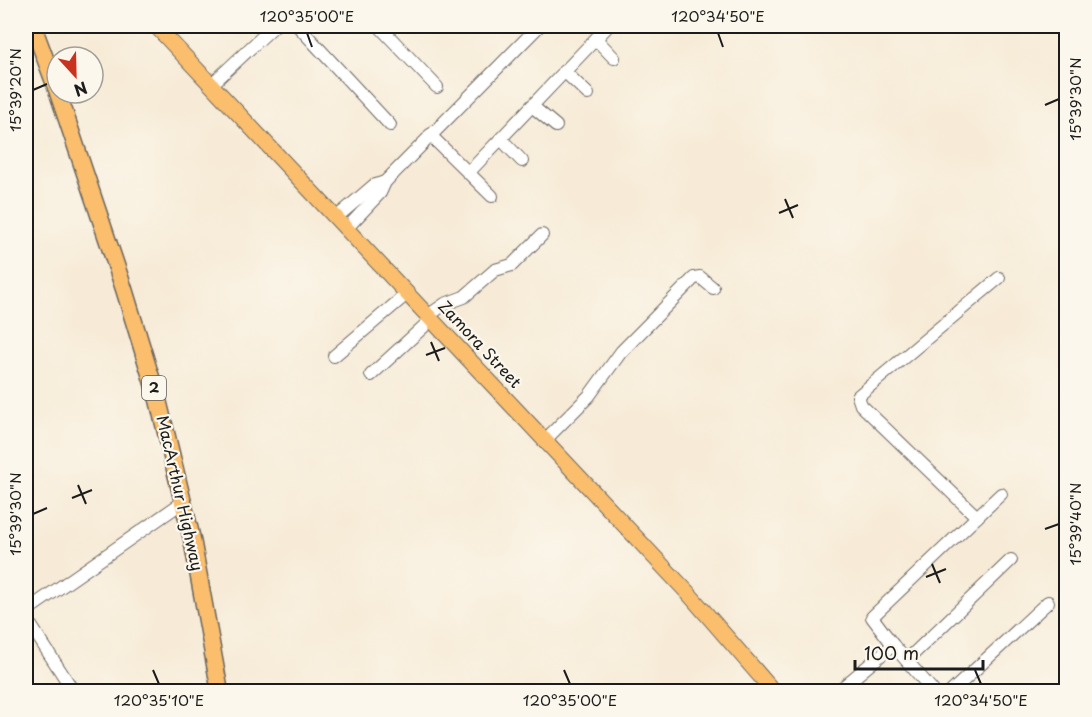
<svg xmlns="http://www.w3.org/2000/svg" width="1092" height="717" font-family="'Playpen Sans',sans-serif">
<style>
.lines{fill:none;stroke-linecap:round;stroke-linejoin:round}
.minor-casing{stroke:#69645d;stroke-width:14}
.major-casing{stroke:#69645d;stroke-width:17}
.highway-casing{stroke:#69645d;stroke-width:19}
.minor{stroke:#fff;stroke-width:12}
.major{stroke:#fabe6d;stroke-width:15}
.highway{stroke:#fabe6d;stroke-width:16}
.ticks{fill:none;stroke:#1c1c1c;stroke-width:2}
.labels{text-anchor:middle;stroke-width:4.5;stroke-linejoin:round;paint-order:stroke}
.shield{fill:#fbf7ec;stroke:#5f5e5a;stroke-width:1.5}
.shield-label{font-size:15px;font-weight:bold;fill:#1c1c1c}
.street-label{font-size:16px;fill:#1c1c1c;stroke:#fbf7ec}
.neatline{fill:none;stroke:#1c1c1c;stroke-width:2}
.ticks-label{font-size:15px;text-anchor:middle;fill:#1c1c1c}
</style>
<rect width="100%" height="100%" fill="#fbf7ec"/>
<filter id="ink" filterUnits="userSpaceOnUse"><feTurbulence type="fractalNoise" baseFrequency=".0167" numOctaves="2"/><feDisplacementMap in="SourceGraphic" scale="12" xChannelSelector="R" yChannelSelector="G"/><feConvolveMatrix kernelMatrix="1 2 1 2 8 2 1 2 1" color-interpolation-filters="sRGB"/></filter>
<filter id="wash" filterUnits="userSpaceOnUse"><feTurbulence type="fractalNoise" baseFrequency=".008" numOctaves="4" result="noise"/><feDisplacementMap in="SourceGraphic" scale="24" xChannelSelector="R" yChannelSelector="G"/><feGaussianBlur stdDeviation="1.35" result="paint"/><feColorMatrix in="noise" values="0 0 0 0 0 0 0 0 0 0 0 0 0 0 0 0 0 1.4 0 .05"/><feComposite in="paint" operator="in"/></filter>
<g filter="url(#wash)">
<rect width="100%" height="100%" fill="#f7ebd7"/>
</g>
<g filter="url(#ink)">
<g class="lines">
<!-- minor casing -->
<g class="minor-casing">
<g id="minor">
<polyline points="298,26 390,125"/>
<polyline points="379,26 437,87"/>
<polyline points="596,39 614,58"/>
<polyline points="564,71 588,94"/>
<polyline points="212,84 274,26"/>
<polyline points="532,106 556,126"/>
<polyline points="430,135 492,196"/>
<polyline points="501,139 522,161"/>
<polyline points="469,172 608,26"/>
<polyline points="337,217 373,186 385,182"/>
<polyline points="347,228 380,193 385,182 539,26"/>
<polyline points="429,315 445,304 464,297 495,270 512,265 542,235"/>
<polyline points="334,356 408,293"/>
<polyline points="371,375 432,319"/>
<polyline points="545,440 589,396 621,352 694,278 700,277 713,288"/>
<polyline points="977,517 861,405 858,396 999,278"/>
<polyline points="26,611 183,502"/>
<polyline points="26,618 74,692"/>
<polyline points="907,660 1011,560"/>
<polyline points="837,692 893,645"/>
<polyline points="934,692 893,645 872,617 1001,494"/>
<polyline points="951,692 1048,602"/>
</g>
</g>
<!-- major casing -->
<g class="major-casing">
<polyline id="major" points="156,26 689,594 774,692"/>
</g>
<!-- highway casing -->
<g class="highway-casing">
<g id="highway">
<polyline points="33,26 57,90"/>
<polyline points="58,93 124,289 158,400 192,539 220,692"/>
</g>
</g>
<!-- minor -->
<use href="#minor" class="minor"/>
<!-- major -->
<use href="#major" class="major"/>
<!-- highway -->
<use href="#highway" class="highway"/>
</g>
</g>
<!-- ticks -->
<path class="ticks" d="M 307,33 L 312,47M 718,33 L 723,47M 33,90 L 47,84M 1045,105 L 1059,99M 785,199 L 793,218M 779,213 L 798,205M 431,342 L 439,361M 426,355 L 445,348M 78,485 L 86,504M 72,498 L 92,490M 33,514 L 47,508M 1045,529 L 1059,524M 932,564 L 940,583M 926,577 L 946,569M 153,670 L 159,684M 564,670 L 570,684M 975,670 L 981,684"/>
<g class="labels">
<!-- shield labels -->
<rect class="shield" x="142" y="376" width="24" height="24" rx="4.5"/>
<g class="shield-label">
<text x="154" y="393">2</text>
</g>
<!-- street labels -->
<g class="street-label">
<text transform="translate(480 344) rotate(47)" y="6">Zamora Street</text>
<text transform="translate(180 493) rotate(77)" y="6">MacArthur Highway</text>
</g>
</g>
<!-- margin -->
<rect width="1092" height="717" fill="none" stroke="#fbf7ec" stroke-width="66"/>
<!-- north arrow -->
<g transform="translate(75 75) rotate(158)"><circle r="28" fill="#fbf7ec" stroke="#a29f99" stroke-width="1.5"/>
<path d="M0-4.5L10 22L0 15L-10 22Z" fill="#c8321e"/>
<text y="-9" font-size="16" font-weight="bold" text-anchor="middle" fill="#1c1c1c">N</text>
</g>
<!-- scale -->
<path d="M855 660v9h128v-9" fill="none" stroke="#1c1c1c" stroke-width="3"/>
<text x="864" y="660" font-size="18" fill="#1c1c1c" stroke="#fbf7ec" stroke-width="4.5" paint-order="stroke">100 m</text>
<rect x="33" y="33" width="1026" height="651" class="neatline"/>
<g class="ticks-label">
<text x="307" y="22">120°35'00"E</text>
<text x="718" y="22">120°34'50"E</text>
<text transform="translate(16 90) rotate(-90)" y="5">15°39'20"N</text>
<text transform="translate(1076 99) rotate(-90)" y="5">15°39'30"N</text>
<text transform="translate(16 514) rotate(-90)" y="5">15°39'30"N</text>
<text transform="translate(1076 524) rotate(-90)" y="5">15°39'40"N</text>
<text x="159" y="706">120°35'10"E</text>
<text x="570" y="706">120°35'00"E</text>
<text x="981" y="706">120°34'50"E</text>
</g>
</svg>
